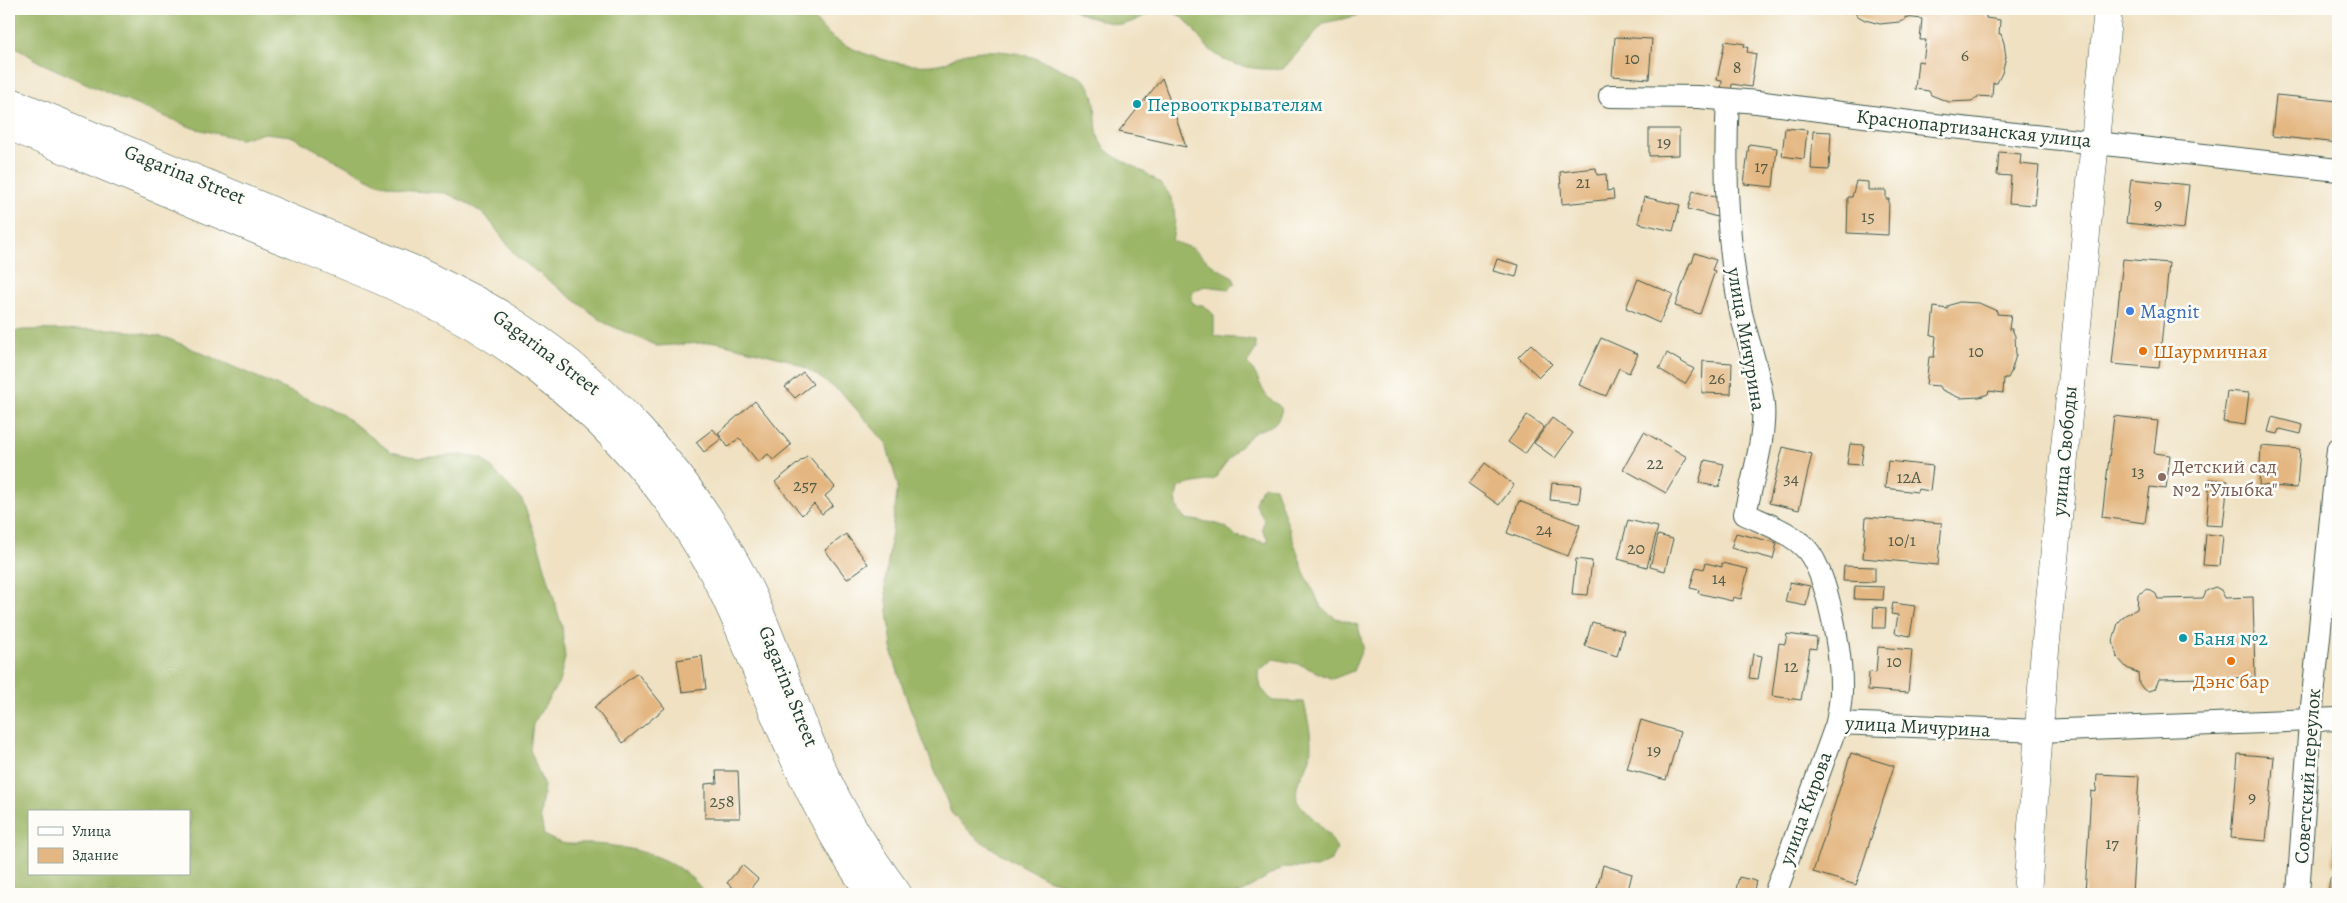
<svg xmlns="http://www.w3.org/2000/svg" width="2347" height="903" font-family="Alegreya,serif">
<style>
.forest{fill:#9cb667;stroke:#5e7a4e;fill-rule:evenodd}
.building{fill:#e4b782}
.lines{fill:none;stroke-linecap:round;stroke-linejoin:round}
.street-casing{stroke:#3e5649;stroke-width:24}
.primary-casing{stroke:#3e5649;stroke-width:29}
.street{stroke:#fff;stroke-width:22}
.primary{stroke:#fff;stroke-width:28}
.culture-dot{fill:#0f9aa8;stroke:#fdfcf7;stroke-width:2}
.shop-dot{fill:#3f7fe0;stroke:#fdfcf7;stroke-width:2}
.food-dot{fill:#e8710a;stroke:#fdfcf7;stroke-width:2}
.education-dot{fill:#8d6e63;stroke:#fdfcf7;stroke-width:2}
.labels{text-anchor:middle;stroke-width:5;stroke-linejoin:round;paint-order:stroke}
.number-label{font-size:18px;fill:#505c48}
.culture-label{font-size:20px;fill:#0d838f;stroke:#fdfcf7;text-anchor:start}
.street-label{font-size:20px;fill:#1f3d34;stroke:#fdfcf7}
.shop-label{font-size:20px;fill:#366cbe;stroke:#fdfcf7;text-anchor:start}
.food-label{font-size:20px;fill:#c56008;stroke:#fdfcf7;text-anchor:start}
.education-label{font-size:20px;fill:#785e54;stroke:#fdfcf7;text-anchor:start}
</style>
<rect width="100%" height="100%" fill="#fdfcf7"/>
<filter id="ink" filterUnits="userSpaceOnUse"><feTurbulence type="fractalNoise" baseFrequency=".02" numOctaves="2"/><feDisplacementMap in="SourceGraphic" scale="10" xChannelSelector="R" yChannelSelector="G"/><feConvolveMatrix kernelMatrix="1 2 1 2 8 2 1 2 1" color-interpolation-filters="sRGB"/></filter>
<filter id="wash" filterUnits="userSpaceOnUse"><feTurbulence type="fractalNoise" baseFrequency=".0096" numOctaves="4" result="noise"/><feDisplacementMap in="SourceGraphic" scale="20" xChannelSelector="R" yChannelSelector="G"/><feGaussianBlur stdDeviation="1.12" result="paint"/><feColorMatrix in="noise" values="0 0 0 0 0 0 0 0 0 0 0 0 0 0 0 0 0 1.4 0 .05"/><feComposite in="paint" operator="in"/></filter>
<g filter="url(#wash)">
<rect width="100%" height="100%" fill="#efe1c2"/>
<!-- forest -->
<g class="forest">
<path d="M 9,9 L 806,9 C 813,16 819,25 826,32 C 851,54 910,72 943,63 C 951,61 959,54 967,53 C 997,47 1033,54 1059,68 C 1067,72 1080,76 1086,82 C 1103,102 1089,131 1105,149 C 1112,156 1123,161 1131,165 C 1168,184 1181,198 1172,241 L 1192,248 L 1215,267 L 1233,277 L 1235,283 L 1229,289 L 1205,286 L 1193,291 L 1191,300 L 1195,305 L 1204,305 L 1214,315 L 1214,335 C 1227,340 1241,336 1255,341 L 1256,349 L 1247,363 C 1258,374 1258,383 1266,395 C 1270,401 1278,403 1282,409 C 1275,434 1262,423 1248,438 C 1239,447 1220,468 1215,479 C 1202,483 1190,482 1178,488 C 1175,501 1176,509 1185,519 L 1214,523 L 1226,527 L 1235,536 L 1268,543 L 1267,537 L 1262,529 L 1264,520 L 1255,503 L 1261,488 L 1265,486 L 1275,487 L 1304,572 L 1322,609 L 1336,618 L 1358,625 L 1363,647 L 1353,671 L 1332,679 L 1299,664 L 1274,659 L 1258,671 L 1261,688 L 1272,701 L 1304,702 C 1308,721 1313,738 1310,757 C 1306,775 1294,776 1297,801 C 1312,820 1325,825 1337,849 L 1331,861 L 1316,868 L 1283,867 L 1239,894 L 1177,894 L 1114,886 L 1091,892 L 1047,879 L 1011,860 L 976,838 L 952,814 L 907,700 L 893,656 L 885,583 L 898,486 L 886,443 L 842,393 L 809,370 L 789,360 L 717,342 L 657,346 L 605,323 L 516,256 L 487,217 L 469,204 L 446,193 L 411,191 L 375,182 L 291,136 L 265,133 L 240,139 L 193,128 L 112,95 L 39,62 L 9,42 Z"/>
<path d="M 1074,9 L 1367,9 L 1356,16 L 1324,23 L 1283,69 C 1252,70 1222,67 1201,40 C 1192,28 1186,16 1171,12 C 1152,7 1140,21 1124,24 C 1115,26 1080,15 1074,9 Z"/>
<path d="M 117,329 L 167,338 L 340,413 L 391,452 L 419,458 L 462,455 L 483,459 L 522,500 L 537,540 L 562,627 L 565,658 L 559,682 L 533,724 L 530,750 L 544,786 L 540,815 L 544,835 C 567,848 568,843 592,844 C 632,846 682,858 705,894 L 9,894 L 9,333 L 22,330 ZM 29,812 L 189,812 L 189,874 L 29,874 Z"/>
</g>
<g id="blocks">
<!-- building -->
<g class="building">
<polygon points="1843,9 1920,9 1920,12 1937,13 1942,9 1973,9 1986,15 1986,18 2000,20 1999,34 2001,34 2004,43 2006,57 2002,73 1997,83 1993,83 1992,97 1978,96 1978,98 1971,101 1949,102 1931,95 1929,91 1915,89 1918,61 1923,62 1926,40 1920,40 1922,19 1905,17 1905,20 1899,22 1880,24 1865,20 1856,15 1856,12 1843,11"/>
<polygon points="2233,9 2274,9 2273,15"/>
<polygon points="1615,37 1652,39 1649,79 1612,76"/>
<polygon points="1725,41 1745,44 1744,47 1748,47 1747,52 1756,54 1751,87 1732,84 1731,92 1721,90 1722,81 1717,80"/>
<polygon points="1162,78 1186,147 1119,132"/>
<polygon points="2276,95 2338,101 2338,143 2272,136"/>
<polygon points="1785,128 1807,130 1804,159 1782,156"/>
<polygon points="1649,129 1679,129 1679,155 1649,156"/>
<polygon points="1813,131 1831,132 1829,170 1811,169"/>
<polygon points="1749,144 1777,148 1773,187 1744,184"/>
<polygon points="1999,152 2021,154 2020,164 2039,166 2035,205 2009,203 2011,176 1997,175"/>
<polygon points="1596,168 1597,175 1606,174 1607,191 1613,190 1614,199 1562,204 1560,172"/>
<polygon points="2131,179 2189,185 2184,229 2126,223"/>
<polygon points="1856,181 1868,182 1868,190 1886,190 1886,199 1889,199 1888,235 1847,233 1848,197 1852,197"/>
<polygon points="1693,191 1722,199 1717,217 1688,209"/>
<polygon points="1644,197 1680,205 1673,231 1638,223"/>
<polygon points="1695,253 1716,260 1712,270 1715,271 1700,314 1675,306 1690,263 1692,263"/>
<polygon points="1497,259 1519,265 1516,277 1493,271"/>
<polygon points="2123,259 2169,263 2159,368 2112,364"/>
<polygon points="1638,279 1673,294 1659,323 1626,308"/>
<polygon points="1959,302 1979,303 1997,311 1997,314 2011,315 2009,329 2012,329 2015,336 2016,355 2011,372 2008,378 2004,378 2003,393 1989,391 1988,394 1980,397 1960,398 1942,390 1940,386 1926,385 1929,357 1934,357 1936,336 1931,335 1934,307 1948,309 1948,306"/>
<polygon points="1601,338 1638,354 1629,373 1619,368 1606,396 1579,385"/>
<polygon points="1531,344 1552,364 1539,377 1518,357"/>
<polygon points="1667,353 1694,369 1685,384 1659,369"/>
<polygon points="1703,361 1732,363 1731,394 1702,393"/>
<polygon points="803,372 813,384 795,398 785,387"/>
<polygon points="2227,391 2249,393 2245,425 2223,422"/>
<polygon points="755,401 791,445 773,460 768,454 758,462 739,438 728,447 718,433"/>
<polygon points="1527,415 1544,427 1525,454 1508,442"/>
<polygon points="2114,416 2158,421 2154,453 2170,455 2166,489 2150,487 2145,523 2102,517"/>
<polygon points="2272,417 2303,425 2301,434 2280,429 2278,434 2268,432"/>
<polygon points="1552,418 1573,433 1555,458 1534,443"/>
<polygon points="713,429 721,439 704,452 696,442"/>
<polygon points="1644,432 1687,457 1666,493 1623,469"/>
<polygon points="1850,444 1864,445 1861,465 1847,464"/>
<polygon points="2261,446 2300,449 2297,488 2259,485"/>
<polygon points="1783,447 1812,454 1799,510 1769,503"/>
<polygon points="808,455 835,487 825,496 833,505 822,514 814,504 802,515 775,482"/>
<polygon points="1705,460 1724,464 1719,487 1699,483"/>
<polygon points="1888,461 1933,466 1930,491 1918,489 1917,492 1885,488"/>
<polygon points="1485,463 1514,485 1499,505 1469,484"/>
<polygon points="2210,479 2228,481 2223,526 2206,525"/>
<polygon points="1552,483 1581,485 1579,503 1550,500"/>
<polygon points="1519,501 1580,525 1568,556 1507,533"/>
<polygon points="1866,517 1942,523 1938,565 1863,558"/>
<polygon points="1628,520 1658,527 1647,567 1618,559"/>
<polygon points="1736,533 1777,543 1773,559 1731,548"/>
<polygon points="846,534 868,564 847,579 825,550"/>
<polygon points="2206,534 2223,536 2220,566 2203,565"/>
<polygon points="1658,535 1673,539 1665,571 1650,567"/>
<polygon points="1576,559 1592,561 1588,595 1572,594"/>
<polygon points="1706,563 1722,567 1722,563 1748,569 1741,599 1733,597 1732,601 1698,593 1699,590 1690,588 1696,567 1704,569"/>
<polygon points="1844,566 1875,567 1875,582 1843,581"/>
<polygon points="1790,582 1810,586 1806,606 1785,602"/>
<polygon points="1855,586 1884,587 1883,600 1854,599"/>
<polygon points="2215,587 2221,590 2225,598 2253,597 2255,677 2228,678 2225,686 2220,689 2209,685 2207,678 2159,679 2155,689 2148,691 2143,689 2139,683 2138,673 2127,668 2117,657 2113,641 2118,623 2125,615 2137,609 2138,594 2148,589 2156,594 2158,599 2203,598 2206,591"/>
<polygon points="1893,603 1915,606 1910,636 1895,633 1898,615 1891,614"/>
<polygon points="1874,607 1886,608 1885,628 1873,628"/>
<polygon points="1592,622 1624,631 1617,656 1585,646"/>
<polygon points="1787,634 1817,638 1816,649 1810,648 1801,700 1772,696 1779,643 1785,644"/>
<polygon points="1878,647 1912,650 1908,693 1868,690 1869,672 1876,673"/>
<polygon points="1753,654 1762,656 1758,679 1749,678"/>
<polygon points="702,656 706,689 682,692 677,660"/>
<polygon points="637,673 665,708 623,743 594,707"/>
<polygon points="1641,720 1680,732 1666,780 1627,769"/>
<polygon points="1851,753 1894,766 1856,885 1813,872"/>
<polygon points="2238,754 2274,757 2266,841 2231,838"/>
<polygon points="716,771 738,771 740,818 705,818 705,784 717,783"/>
<polygon points="2097,774 2139,776 2132,894 2085,894 2091,791 2096,792"/>
<polygon points="2334,836 2338,836 2338,865 2332,865"/>
<polygon points="742,865 758,879 746,894 741,894 727,883"/>
<polygon points="1603,865 1632,874 1627,894 1596,892"/>
<polygon points="1739,877 1756,881 1753,894 1735,894"/>
<polygon points="2330,878 2338,879 2338,894 2328,894"/>
<polygon points="2227,890 2266,893 2266,894 2226,894"/>
</g>
</g>
</g>
<g filter="url(#ink)">
<use href="#blocks" fill-opacity="0" stroke="#3e5649" stroke-width="1"/>
<g class="lines">
<!-- street casing -->
<g class="street-casing">
<g id="street">
<polyline points="1610,96 1698,97 1757,102 1917,123 2338,170"/>
<path d="M 1728,100 C 1724,170 1727,243 1741,313 C 1748,343 1760,374 1763,405 C 1766,436 1751,484 1745,514 C 1766,524 1793,533 1808,551 C 1828,577 1841,652 1841,685 C 1842,697 1839,710 1837,723 L 2039,731 L 2338,719"/>
<polyline points="1775,894 1837,723"/>
<polyline points="2298,894 2309,736 2338,449"/>
</g>
</g>
<!-- primary casing -->
<g class="primary-casing">
<g id="primary">
<path d="M 9,101 L 417,271 C 439,282 461,292 483,304 C 598,368 696,476 752,595 C 779,653 796,715 824,773 C 844,816 870,856 898,894"/>
<path d="M 9,126 C 93,162 178,197 262,232 C 333,261 407,288 473,326 C 561,378 645,458 698,546 C 729,597 749,652 771,706 C 799,772 829,836 871,894"/>
<polyline points="2027,894 2044,661 2108,9"/>
</g>
</g>
<!-- street -->
<use href="#street" class="street"/>
<!-- primary -->
<use href="#primary" class="primary"/>
</g>
</g>
<!-- markers -->
<g class="culture-dot">
<circle cx="1137" cy="104" r="5"/>
<circle cx="2183" cy="638" r="5"/>
</g>
<circle class="shop-dot" cx="2130" cy="311" r="5"/>
<g class="food-dot">
<circle cx="2143" cy="351" r="5"/>
<circle cx="2231" cy="661" r="5"/>
</g>
<circle class="education-dot" cx="2162" cy="477" r="5"/>
<g class="labels">
<!-- number labels -->
<g class="number-label">
<text x="1965" y="61">6</text>
<text x="1632" y="64">10</text>
<text x="1737" y="73">8</text>
<text x="1664" y="148">19</text>
<text x="1761" y="172">17</text>
<text x="1583" y="188">21</text>
<text x="2158" y="210">9</text>
<text x="1868" y="222">15</text>
<text x="1976" y="357">10</text>
<text x="1717" y="384">26</text>
<text x="1655" y="469">22</text>
<text x="2138" y="477">13</text>
<text x="1909" y="483">12А</text>
<text x="1791" y="484">34</text>
<text x="805" y="491">257</text>
<text x="1544" y="535">24</text>
<text x="1902" y="546">10/1</text>
<text x="1636" y="554">20</text>
<text x="1719" y="584">14</text>
<text x="1894" y="667">10</text>
<text x="1791" y="672">12</text>
<text x="1654" y="756">19</text>
<text x="2252" y="803">9</text>
<text x="722" y="807">258</text>
<text x="2112" y="849">17</text>
</g>
<!-- culture labels -->
<g class="culture-label">
<text x="1147" y="111">Первооткрывателям</text>
<text x="2193" y="645">Баня №2</text>
</g>
<!-- street labels -->
<g class="street-label">
<text transform="translate(1974 128) rotate(6)" y="7">Краснопартизанская улица</text>
<text transform="translate(185 174) rotate(22)" y="7">Gagarina Street</text>
<text transform="translate(1747 339) rotate(80)" y="7">улица Мичурина</text>
<text transform="translate(547 352) rotate(37)" y="7">Gagarina Street</text>
<text transform="translate(2064 451) rotate(-85)" y="7">улица Свободы</text>
<text transform="translate(789 686) rotate(68)" y="7">Gagarina Street</text>
<text transform="translate(1918 726) rotate(3)" y="7">улица Мичурина</text>
<text transform="translate(2307 776) rotate(-86)" y="7">Советский переулок</text>
<text transform="translate(1805 808) rotate(-70)" y="7">улица Кирова</text>
</g>
<!-- shop labels -->
<g class="shop-label">
<text x="2140" y="318">Magnit</text>
</g>
<!-- food labels -->
<g class="food-label">
<text x="2153" y="358">Шаурмичная</text>
<text x="2231" y="688" text-anchor="middle">Дэнс бар</text>
</g>
<!-- education labels -->
<g class="education-label">
<text x="2172" y="473">Детский сад<tspan x="2172" dy="23">№2 "Улыбка"</tspan></text>
</g>
</g>
<!-- margin -->
<rect width="2347" height="903" fill="none" stroke="#fdfcf7" stroke-width="30"/>
<!-- legend -->
<rect x="28" y="810" width="162" height="65" fill="#fdfcf7" stroke="#a4b0a9"/>
<rect x="38" y="827" width="25" height="8" fill="#ffffff" stroke="#a4b0a9"/>
<text x="72" y="836" font-size="15" fill="#1f3d34">Улица</text>
<rect x="38" y="848" width="25" height="15" fill="#e4b782" stroke="#a4b0a9"/>
<text x="72" y="860" font-size="15" fill="#1f3d34">Здание</text>
</svg>
